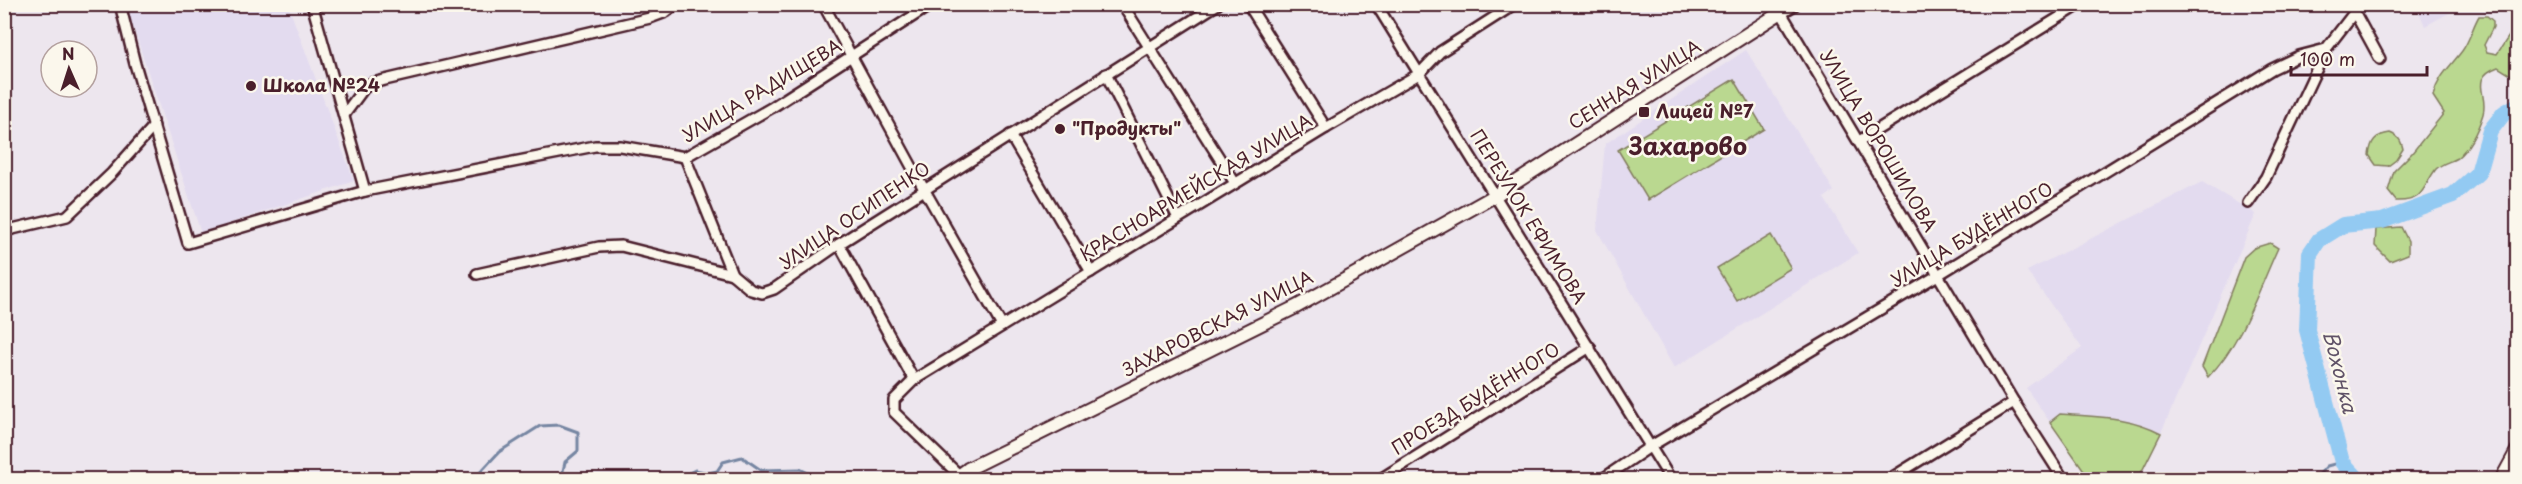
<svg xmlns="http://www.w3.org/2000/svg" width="2522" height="484" font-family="'Playpen Sans',sans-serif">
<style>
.built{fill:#e3dbef}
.green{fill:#bad890;stroke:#827c5e;stroke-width:1.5}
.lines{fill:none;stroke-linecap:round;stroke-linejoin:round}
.stream{stroke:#7686a2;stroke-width:3}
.river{stroke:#93caf2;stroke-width:16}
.street-casing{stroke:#4a1f2b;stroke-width:14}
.secondary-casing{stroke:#4a1f2b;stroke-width:16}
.street{stroke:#fbf7ec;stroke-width:9}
.secondary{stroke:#fbf7ec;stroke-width:12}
.poi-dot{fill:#4a1f2b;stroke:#fbf7ec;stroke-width:2}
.labels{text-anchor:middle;stroke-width:5;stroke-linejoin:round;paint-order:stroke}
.street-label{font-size:18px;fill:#4a1f2b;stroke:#fbf7ec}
.poi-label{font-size:18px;font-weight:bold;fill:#4a1f2b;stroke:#fbf7ec;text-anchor:start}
.water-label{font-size:20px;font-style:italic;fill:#605267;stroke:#fbf7ec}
.district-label{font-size:24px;font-weight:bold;fill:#4a1f2b;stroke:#fbf7ec}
</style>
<rect width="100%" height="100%" fill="#ede6ee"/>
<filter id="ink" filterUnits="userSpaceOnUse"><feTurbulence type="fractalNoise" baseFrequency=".0167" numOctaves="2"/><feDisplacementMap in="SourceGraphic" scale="12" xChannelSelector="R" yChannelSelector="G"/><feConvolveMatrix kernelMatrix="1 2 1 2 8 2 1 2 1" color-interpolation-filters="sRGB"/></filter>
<g filter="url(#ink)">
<!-- built -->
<g class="built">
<polygon points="126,5 288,5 354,181 201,233"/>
<polygon points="2416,5 2453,5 2449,13 2425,26"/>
<polygon points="1746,50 1834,191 1824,198 1858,253 1674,368 1597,230 1605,144"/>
<polygon points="2202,182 2256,214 2165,424 2138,479 2090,479 2026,388 2082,348 2027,271"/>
</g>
<!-- green -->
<g class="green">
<path d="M 2479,16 L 2487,16 L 2493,21 L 2493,27 L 2484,45 L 2487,52 L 2497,54 L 2517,24 L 2517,79 L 2498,67 C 2468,78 2489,95 2483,114 C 2478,130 2470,147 2457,158 C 2450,162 2442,163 2436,169 C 2422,187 2425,202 2396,201 L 2388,191 L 2394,171 L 2412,153 L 2444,113 L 2433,96 C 2438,76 2450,67 2462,51 C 2470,40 2472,28 2479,16 Z"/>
<polygon points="1734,79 1764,129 1648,200 1618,150"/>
<path d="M 2390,133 C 2398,136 2401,140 2403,149 L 2396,160 L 2388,166 L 2376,165 L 2369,155 C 2371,141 2375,135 2390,133 Z"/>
<polygon points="2401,227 2408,241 2408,254 2390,261 2375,246 2376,229"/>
<polygon points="1771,235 1791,268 1737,301 1717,268"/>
<path d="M 2270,243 L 2278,248 C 2258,291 2242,343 2208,377 L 2202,367 L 2244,257 L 2254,248 Z"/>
<path d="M 2060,414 C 2096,417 2128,416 2161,433 L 2138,479 L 2090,479 L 2050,422 Z"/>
</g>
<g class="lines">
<!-- stream -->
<g class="stream">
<polyline points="473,480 499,452 540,426 559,425 578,432 578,451 565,462 561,480"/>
<polyline points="686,480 687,474 695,470 709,473 717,471 723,462 742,457 761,470 800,469 823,480"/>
<polyline points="2314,480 2327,466 2342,462"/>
</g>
<!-- river -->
<polyline class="river" points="2359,480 2342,462 2307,330 2310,253 2319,240 2343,225 2382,221 2453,195 2478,173 2490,131 2504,113 2518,105"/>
<!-- street casing -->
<g class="street-casing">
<g id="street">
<polyline points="120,4 135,64 188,243 365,191 595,146 620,146 685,157"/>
<polyline points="312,4 365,191"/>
<polyline points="823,4 924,189 1002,326"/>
<polyline points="1122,4 1235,183"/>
<polyline points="1248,4 1326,128"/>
<polyline points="1376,4 1671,480"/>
<polyline points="1776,4 2014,402 2064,480"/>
<polyline points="2350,4 2380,59"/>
<polyline points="1106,74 1178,218"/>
<polyline points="344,115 364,88 372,83 650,18 666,12 676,4"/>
<polyline points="1010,135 1091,272"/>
<polyline points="1859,141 2081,4"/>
<polyline points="685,157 771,108 932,4"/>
<polyline points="685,157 732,274"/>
<polyline points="2248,203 2266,177 2326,49"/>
<polyline points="4,231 67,216 112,173 154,126"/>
<polyline points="839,244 914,380"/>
<polyline points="477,274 599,247 621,246 732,274 751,290 762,293 774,289 839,244 1218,4"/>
<polyline points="959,475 894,412 894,400 914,380 1326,128 1419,74 1440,52 1515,4"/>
<polyline points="1379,480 1590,347"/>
<polyline points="1601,480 1651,446 1938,275 2272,69 2299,56 2326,49 2353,14"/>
<polyline points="1888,480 2014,402"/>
</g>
</g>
<!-- secondary casing -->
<g class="secondary-casing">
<g id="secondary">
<polyline points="953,480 968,469 1296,307 1496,195 1794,4"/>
<polyline points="2501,480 2518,449"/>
</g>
</g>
<!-- street -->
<use href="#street" class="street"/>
<!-- secondary -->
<use href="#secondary" class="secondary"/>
</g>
</g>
<!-- markers -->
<g class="poi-dot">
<circle cx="251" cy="86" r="6"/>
<rect x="1638" y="106" width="12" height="12" rx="3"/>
<circle cx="1060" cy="129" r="6"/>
</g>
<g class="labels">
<!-- street labels -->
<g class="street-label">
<text transform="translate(1635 85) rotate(-32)" y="6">СЕННАЯ УЛИЦА</text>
<text transform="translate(762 91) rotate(-31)" y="6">УЛИЦА РАДИЩЕВА</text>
<text transform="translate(1878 141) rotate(59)" y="6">УЛИЦА ВОРОШИЛОВА</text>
<text transform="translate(1196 188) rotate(-31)" y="6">КРАСНОАРМЕЙСКАЯ УЛИЦА</text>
<text transform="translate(855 216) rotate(-34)" y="6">УЛИЦА ОСИПЕНКО</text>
<text transform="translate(1528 217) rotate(58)" y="6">ПЕРЕУЛОК ЕФИМОВА</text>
<text transform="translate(1972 235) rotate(-31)" y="6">УЛИЦА БУДЁННОГО</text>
<text transform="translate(1218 324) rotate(-27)" y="6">ЗАХАРОВСКАЯ УЛИЦА</text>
<text transform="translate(1476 399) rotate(-32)" y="6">ПРОЕЗД БУДЁННОГО</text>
</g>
<!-- poi labels -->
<g class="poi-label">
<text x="263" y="92">Школа №24</text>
<text x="1656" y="118">Лицей №7</text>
<text x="1072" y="135">"Продукты"</text>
</g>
<!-- water labels -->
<g class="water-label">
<text transform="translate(2340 372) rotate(76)" y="7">Вохонка</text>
</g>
<!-- district labels -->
<g class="district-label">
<text x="1688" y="155">Захарово</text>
</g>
</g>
<!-- margin -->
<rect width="2522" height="484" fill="none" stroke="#fbf7ec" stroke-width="24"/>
<rect x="12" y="12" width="2498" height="460" fill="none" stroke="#4a1f2b" stroke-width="2" filter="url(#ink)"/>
<!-- north arrow -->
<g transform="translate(69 69) rotate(357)"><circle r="28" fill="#fbf7ec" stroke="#b4a19f" stroke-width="1.5"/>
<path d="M0-4.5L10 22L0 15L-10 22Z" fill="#4a1f2b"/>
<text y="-9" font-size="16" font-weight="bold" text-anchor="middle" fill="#4a1f2b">N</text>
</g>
<!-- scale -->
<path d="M2291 66v9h136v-9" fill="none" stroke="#4a1f2b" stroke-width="3"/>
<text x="2300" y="66" font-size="18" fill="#4a1f2b" stroke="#fbf7ec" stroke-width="4.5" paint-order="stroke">100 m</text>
</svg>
